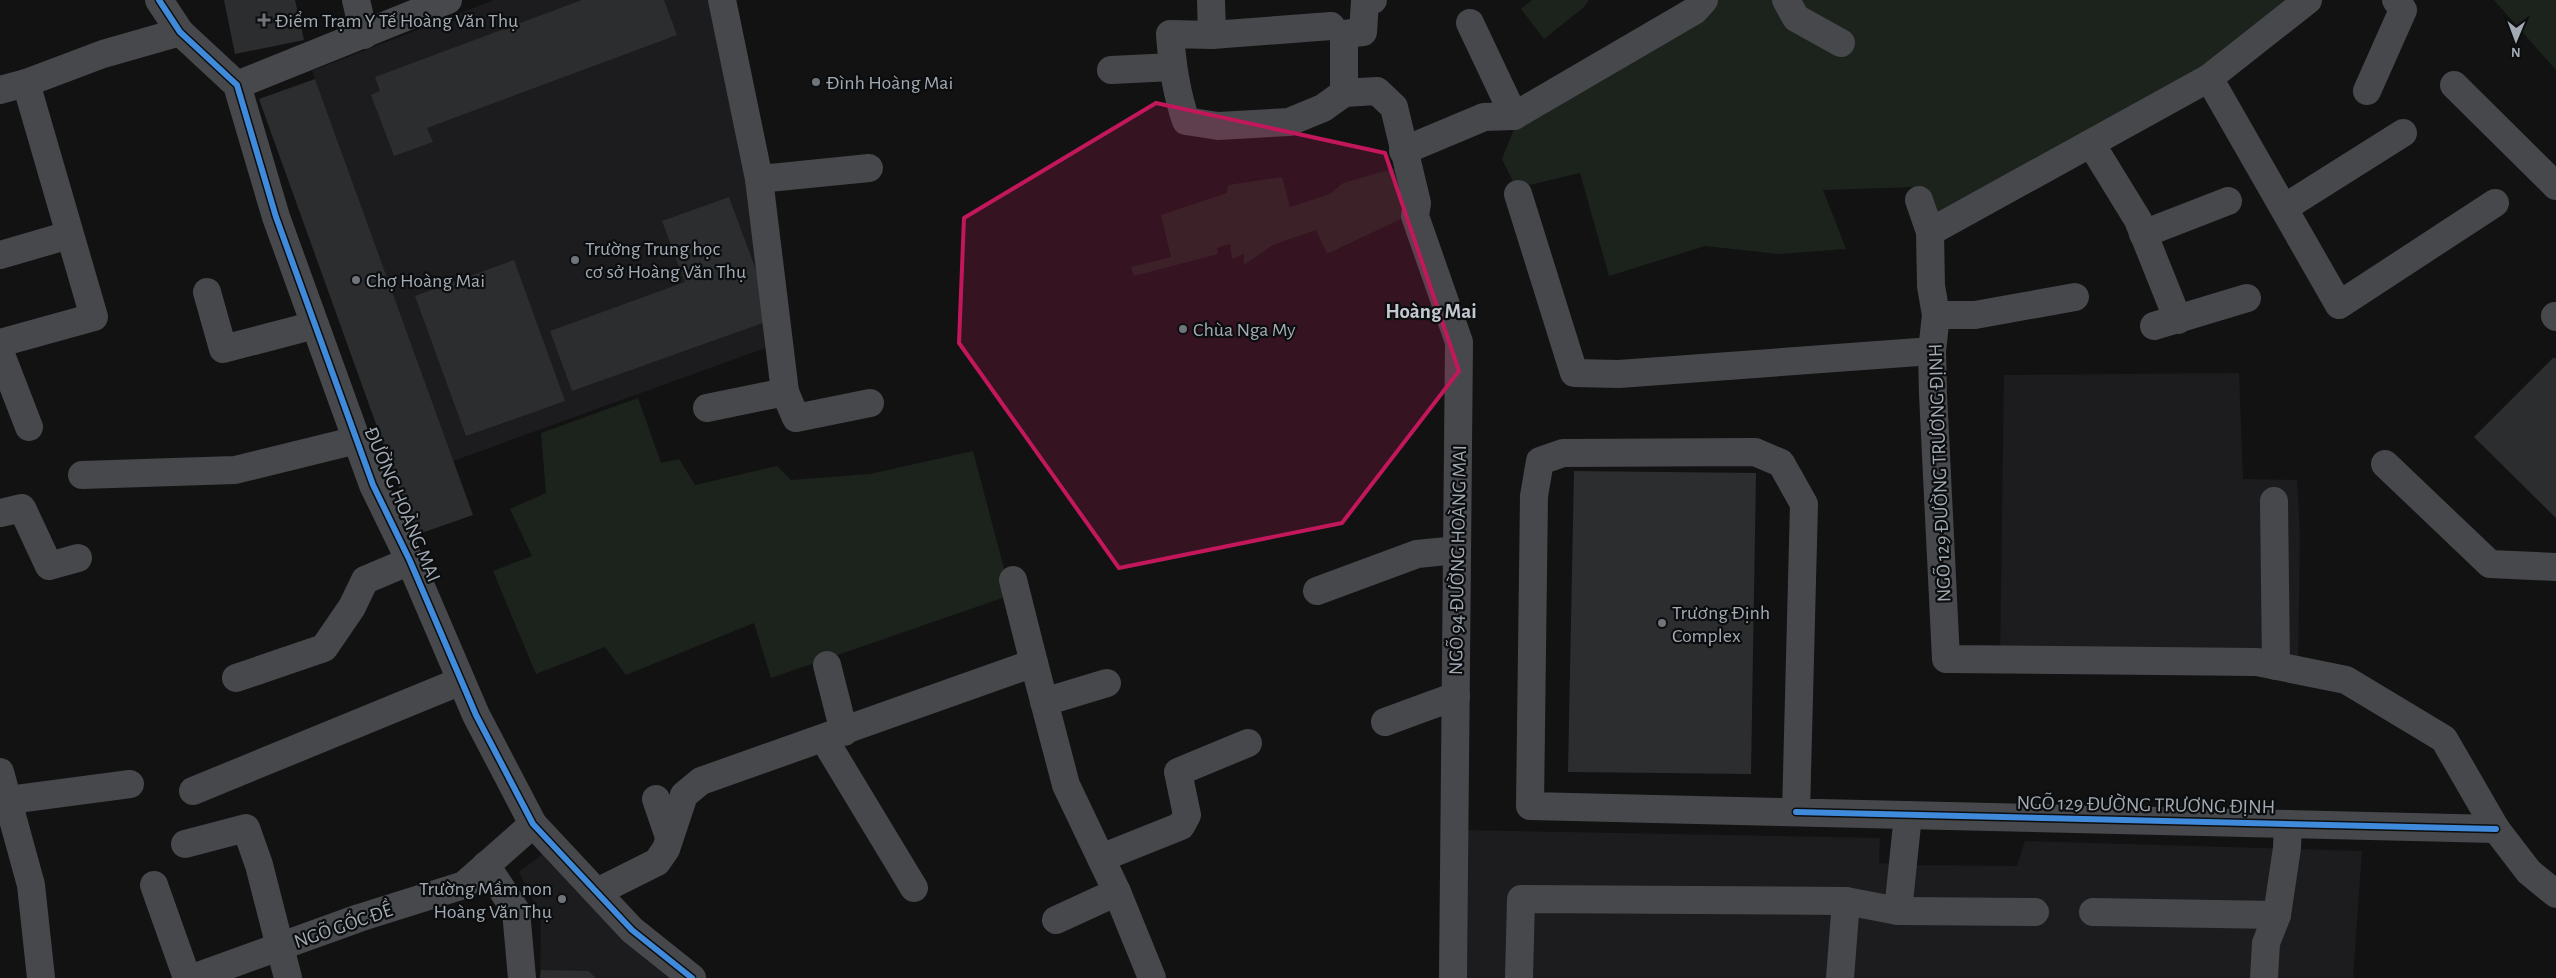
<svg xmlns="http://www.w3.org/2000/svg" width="2556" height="978" font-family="'Alegreya Sans',sans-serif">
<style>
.built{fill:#1c1c1e}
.green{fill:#1c231c}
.building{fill:#2c2d2e}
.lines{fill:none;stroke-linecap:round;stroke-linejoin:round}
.minor{stroke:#46484b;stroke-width:28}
.cycleway-casing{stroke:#0c0d0e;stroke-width:9}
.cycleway{stroke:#408adc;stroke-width:6}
.marked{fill:#c2185b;fill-opacity:0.2;stroke:#c2185b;stroke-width:4;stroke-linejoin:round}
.poi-dot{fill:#70757b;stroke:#0c0d0e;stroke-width:2}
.labels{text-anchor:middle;stroke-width:4.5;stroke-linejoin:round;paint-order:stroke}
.poi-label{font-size:20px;fill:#a2aab4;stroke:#0c0d0e;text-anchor:start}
.street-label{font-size:20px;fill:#a2aab4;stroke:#0c0d0e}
.neighbourhood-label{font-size:21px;font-weight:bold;fill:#c3c8d0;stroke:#0c0d0e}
</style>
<rect width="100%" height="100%" fill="#121212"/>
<!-- built -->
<g class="built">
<polygon points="494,0 708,0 758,178 782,342 453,461 312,71"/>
<polygon points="2239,373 2243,479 2297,480 2300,533 2298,670 2000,660 2004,375"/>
<polygon points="1462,830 1880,838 1879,863 1904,865 2017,866 2025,841 2362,851 2353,978 1462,978"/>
<polygon points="548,850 646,959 669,978 540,978 541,916 519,872"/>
</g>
<!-- green -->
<g class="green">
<polygon points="1532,0 1589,0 1583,8 1544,39 1521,9"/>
<polygon points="1713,0 2288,0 2206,69 1932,215 1915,187 1823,190 1846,249 1779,254 1705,246 1609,276 1580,173 1516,188 1502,159 1516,124"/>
<polygon points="2494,0 2556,0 2556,70"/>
<polygon points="1402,166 1405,217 1327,254 1316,230 1273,245 1244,265 1244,254 1232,259 1230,244 1217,248 1218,254 1134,276 1131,267 1171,257 1161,215 1227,193 1228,185 1282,177 1290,207 1330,194 1343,183"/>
<polygon points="638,398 661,463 679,459 695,485 777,466 791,480 870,474 973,451 1011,595 771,678 754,623 626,675 605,647 536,674 493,571 532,556 510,509 546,493 541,433"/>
</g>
<!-- building -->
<g class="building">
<polygon points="224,0 295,0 304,40 235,54"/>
<polygon points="582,0 664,0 677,35 427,128 433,142 394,156 371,95 380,91 375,77"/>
<polygon points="315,79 473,515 416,535 259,99"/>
<polygon points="729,197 774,319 572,391 550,331 685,282 662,221"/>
<polygon points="514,260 565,401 466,436 415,296"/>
<polygon points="2553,358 2556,358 2556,518 2474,437"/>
<polygon points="1574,471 1756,473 1751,774 1568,772"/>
<polygon points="541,970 588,971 596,978 540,978"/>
</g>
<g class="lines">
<!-- minor -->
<g class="minor">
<polyline points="159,0 180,32 237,85 276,217 373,485 410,561 476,715 533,824 632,930 692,978"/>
<polyline points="356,0 364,35"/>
<polyline points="722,0 759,179 785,392"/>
<path d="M 1211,0 L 1212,35 L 1170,34 C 1172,64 1176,92 1186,121 L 1218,126 L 1289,122 L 1323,108 L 1344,93"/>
<polyline points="1373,0 1365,1 1363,32 1344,34 1344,93 1377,91 1394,107 1417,203 1415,216 1459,342 1453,978"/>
<polyline points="1786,0 1796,18 1841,43"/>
<polyline points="1470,23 1514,116"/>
<polyline points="1212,35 1331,26"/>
<polyline points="1111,70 1173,67"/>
<polyline points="2209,78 2339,305 2495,203"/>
<polyline points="237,85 448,0"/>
<polyline points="2454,85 2556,186"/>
<polyline points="0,90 26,83 103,54 180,32"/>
<polyline points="2367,91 2403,10 2396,0"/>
<polyline points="2092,145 2138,220 2178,320"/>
<polyline points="1403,151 1484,117 1514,116 1694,11 1704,0"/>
<polyline points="759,179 869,168"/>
<polyline points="1518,194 1574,373 1619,374 1932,351"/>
<polyline points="1919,200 1930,232 1931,286 1936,315 1932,351 1933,394 1946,659 2257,662 2346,680 2444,739 2496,829 2529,872 2556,894"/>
<polyline points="2284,208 2403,133"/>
<polyline points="1930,232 2209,78 2308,0"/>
<polyline points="2143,234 2228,201"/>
<polyline points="0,255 69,235"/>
<polyline points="207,292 223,349 315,325"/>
<polyline points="1936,315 1975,315 2075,297"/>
<polyline points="2555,316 2556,317"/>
<polyline points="2154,326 2247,298"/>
<polyline points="0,343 94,317 26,83"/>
<polyline points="0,352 29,427"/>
<polyline points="707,408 785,392 796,418 870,403"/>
<polyline points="2385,464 2490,564 2556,567"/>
<polyline points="82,475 235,470 357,440"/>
<polyline points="2274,501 2276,666"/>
<polyline points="0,513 22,508 49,566 78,558"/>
<polyline points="1013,580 1034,663"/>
<polyline points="1317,591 1417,554 1457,550"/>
<polyline points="827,665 844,732"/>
<polyline points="236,678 324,648 352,607 365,580 410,561"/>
<polyline points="1044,702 1107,683"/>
<polyline points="1385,722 1456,696"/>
<polyline points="824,739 914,888"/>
<polyline points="0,772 31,885 41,978"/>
<polyline points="193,791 461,681"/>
<polyline points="656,799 669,837"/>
<polyline points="9,800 130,784"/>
<polyline points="1796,812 1804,504 1781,463 1755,452 1563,453 1540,461 1534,496 1530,806 2496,829"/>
<polyline points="185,844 246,828 259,865 288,978"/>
<polyline points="1101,858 1181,826 1187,815 1178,772 1248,743"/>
<polyline points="486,865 516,911 522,978"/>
<polyline points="154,885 187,978"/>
<polyline points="597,892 657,862 666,849 684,795 701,781 1034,663 1066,785 1117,892 1152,978"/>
<polyline points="1898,911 2035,912"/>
<polyline points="2093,912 2277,915"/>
<polyline points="1056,920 1117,892"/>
<polyline points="193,978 359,918 464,885 533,824"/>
<polyline points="1519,978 1521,899 1846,901 1898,911 1908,815"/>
<polyline points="1840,978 1846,901"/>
<polyline points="2264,978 2266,943 2277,915 2287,848 2288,824"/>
</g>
<!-- cycleway casing -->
<g class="cycleway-casing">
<g id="cycleway">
<polyline points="159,0 180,32 237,85 276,217 373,485 410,561 476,715 533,824 632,930 692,978"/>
<polyline points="1796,812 2496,829"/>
</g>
</g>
<!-- cycleway -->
<use href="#cycleway" class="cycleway"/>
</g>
<!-- marked area -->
<path class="marked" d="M 1156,103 L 1385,153 L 1459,371 L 1342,523 L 1119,568 L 959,343 L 964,218 Z"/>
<!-- markers -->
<g class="poi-dot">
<path d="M261.5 12.5h5v5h5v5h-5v5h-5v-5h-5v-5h5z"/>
<circle cx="816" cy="82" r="5"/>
<circle cx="575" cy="260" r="5"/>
<circle cx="356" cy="280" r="5"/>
<circle cx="1183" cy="329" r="5"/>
<circle cx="1662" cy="623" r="5"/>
<circle cx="562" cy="899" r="5"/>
</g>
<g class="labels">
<!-- poi labels -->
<g class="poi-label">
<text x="275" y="27">Điểm Trạm Y Tế Hoàng Văn Thụ</text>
<text x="826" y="89">Đình Hoàng Mai</text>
<text x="585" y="255">Trường Trung học<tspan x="585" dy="23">cơ sở Hoàng Văn Thụ</tspan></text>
<text x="366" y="287">Chợ Hoàng Mai</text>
<text x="1193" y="336">Chùa Nga My</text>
<text x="1672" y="619">Trương Định<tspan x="1672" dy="23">Complex</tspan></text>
<text x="552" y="895" text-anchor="end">Trường Mầm non<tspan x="552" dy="23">Hoàng Văn Thụ</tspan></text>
</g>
<!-- street labels -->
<g class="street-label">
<text transform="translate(1939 473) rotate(-92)" y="7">NGÕ 129 ĐƯỜNG TRƯƠNG ĐỊNH</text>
<text transform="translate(403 504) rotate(67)" y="7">ĐƯỜNG HOÀNG MAI</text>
<text transform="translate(1457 560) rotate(-89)" y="7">NGÕ 94 ĐƯỜNG HOÀNG MAI</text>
<text transform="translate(2146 804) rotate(1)" y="7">NGÕ 129 ĐƯỜNG TRƯƠNG ĐỊNH</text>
<text transform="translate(343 925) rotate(-19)" y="7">NGÕ GỐC ĐỀ</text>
</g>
<!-- neighbourhood labels -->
<g class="neighbourhood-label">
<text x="1431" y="318">Hoàng Mai</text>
</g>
</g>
<!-- north arrow -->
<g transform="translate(2516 40) rotate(181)" stroke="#0c0d0e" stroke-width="4" paint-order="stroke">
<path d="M0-4L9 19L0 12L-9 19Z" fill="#a2aab4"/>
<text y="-8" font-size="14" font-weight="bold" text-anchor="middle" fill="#a2aab4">N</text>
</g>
</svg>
